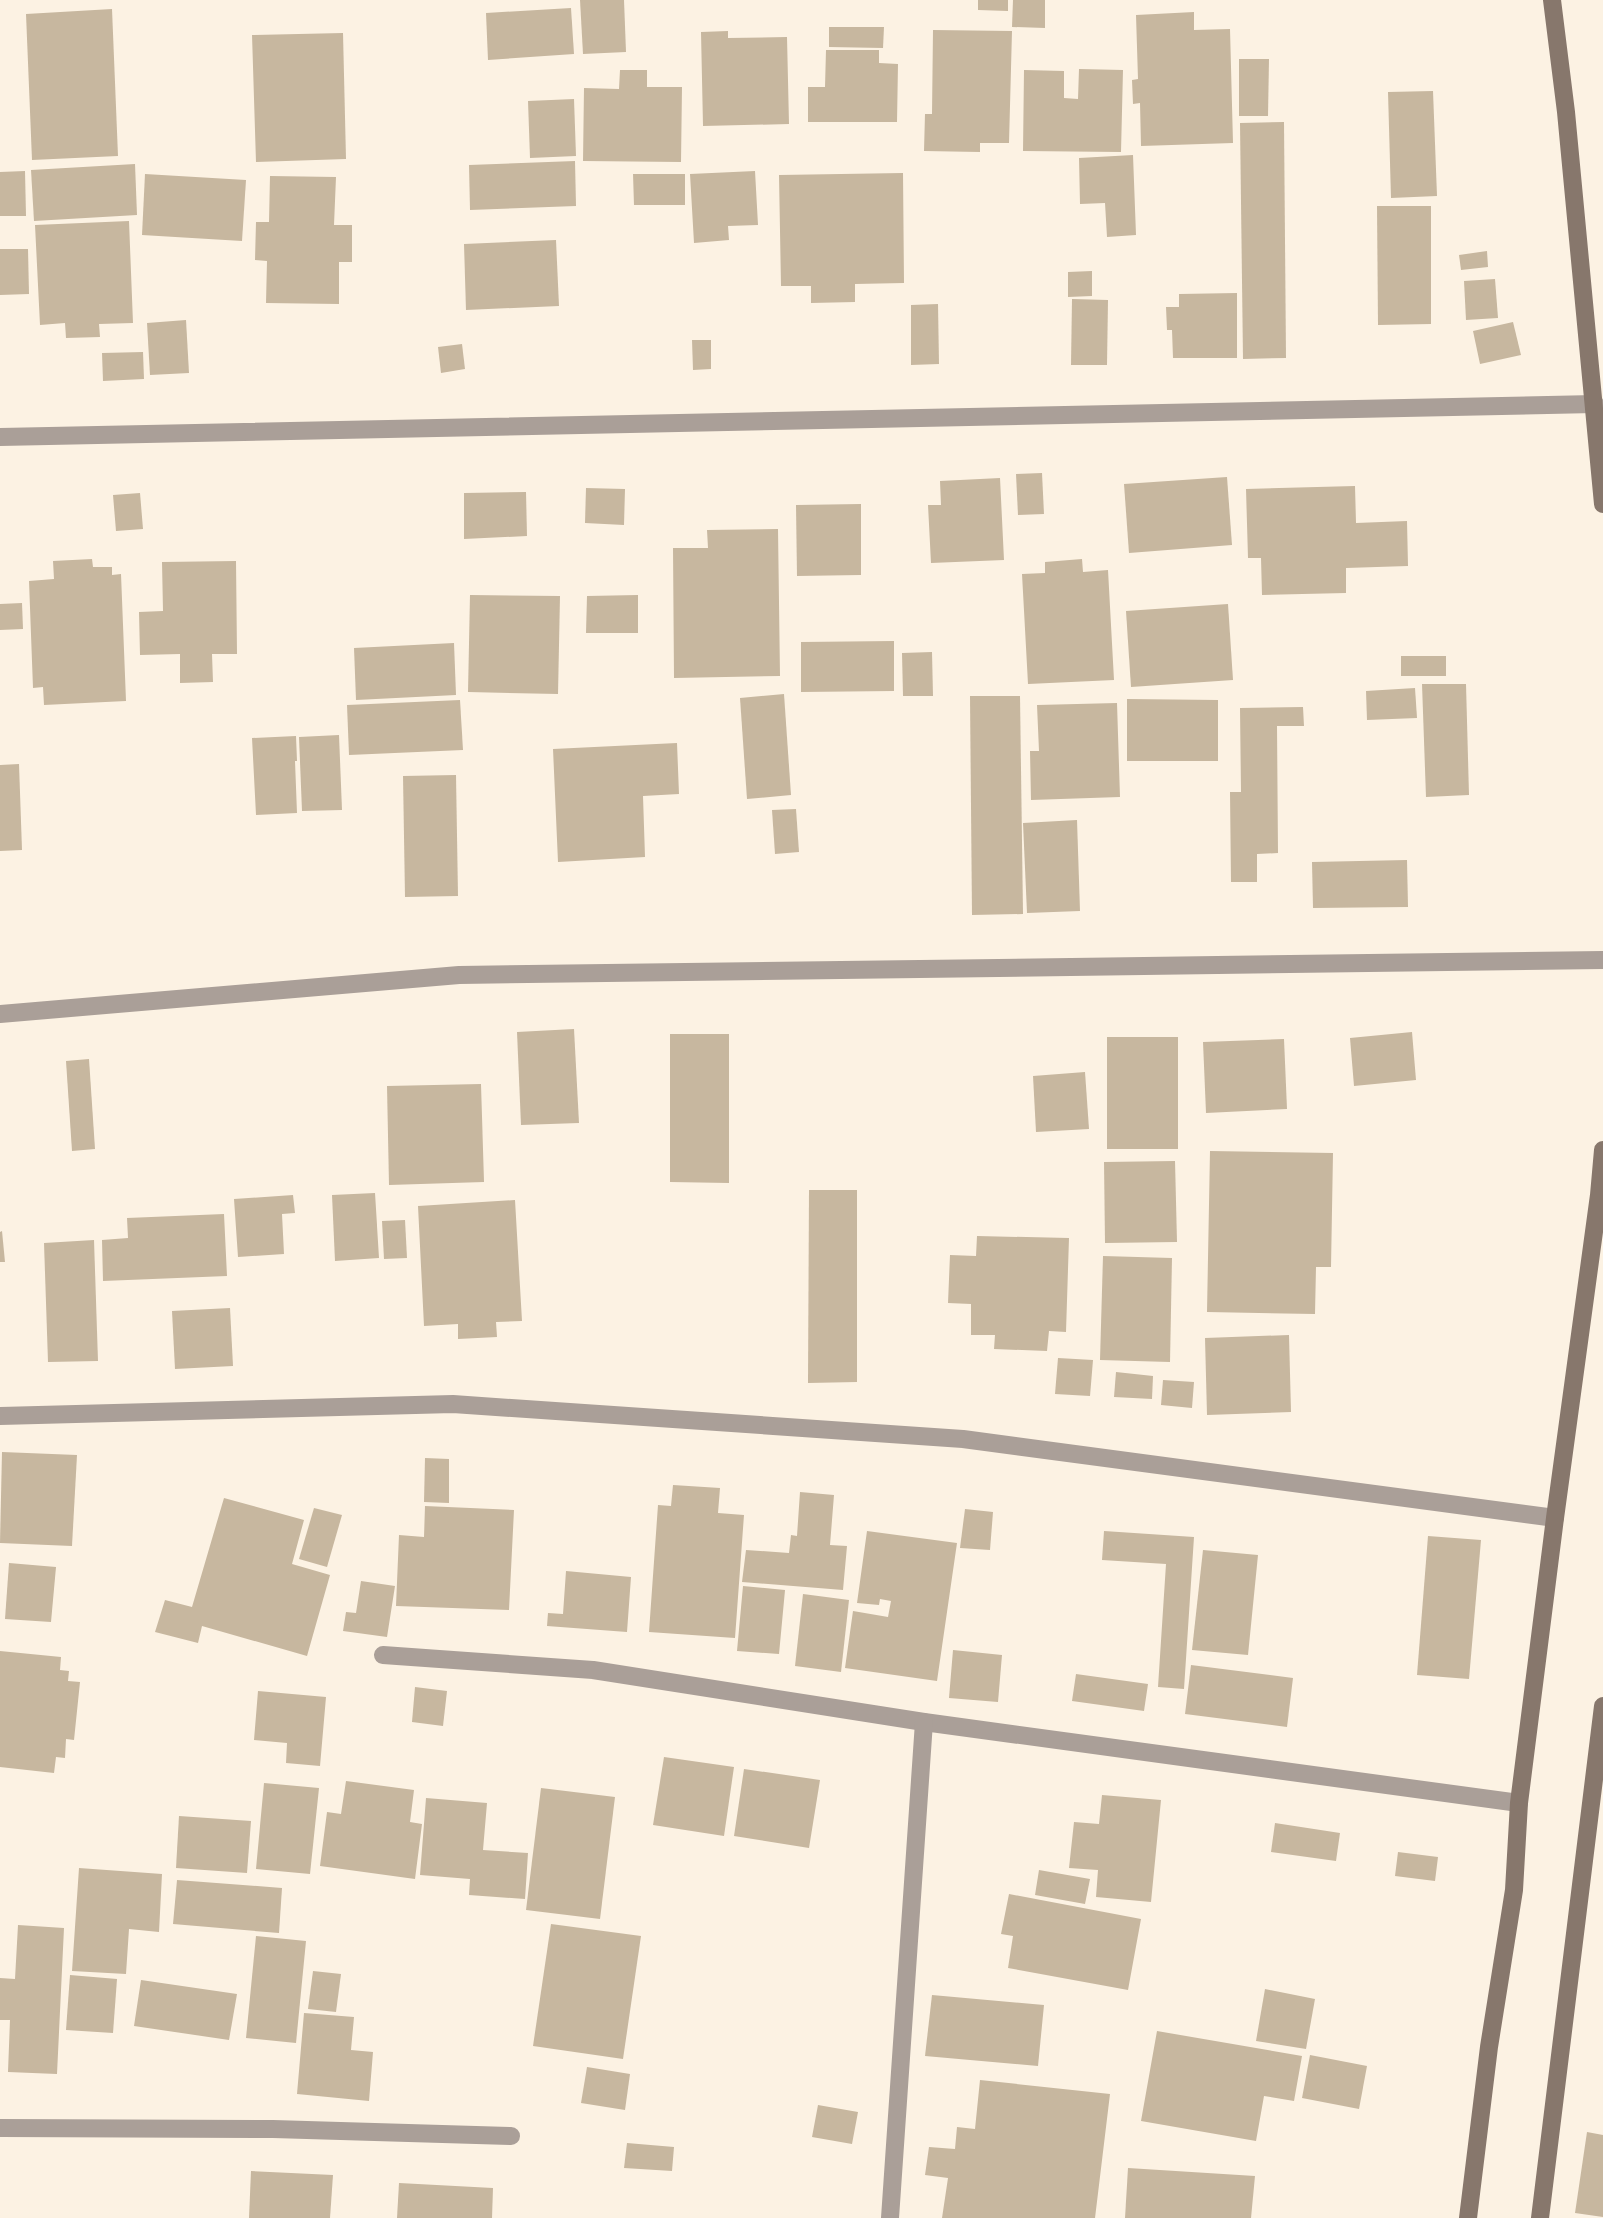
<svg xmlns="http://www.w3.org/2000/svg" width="1603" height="2218" font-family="'Source Sans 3',sans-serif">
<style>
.building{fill:#c7b79f}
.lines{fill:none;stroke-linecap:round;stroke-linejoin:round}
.street{stroke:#aa9f98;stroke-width:18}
.secondary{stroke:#87776c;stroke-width:18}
</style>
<rect width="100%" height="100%" fill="#fcf2e3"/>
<!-- building -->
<g class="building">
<polygon points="580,0 624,0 626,52 583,54"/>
<polygon points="978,0 1008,0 1008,11 978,10"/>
<polygon points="1013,0 1045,0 1045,28 1012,27"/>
<polygon points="571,8 574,54 488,60 486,13"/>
<polygon points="112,9 118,156 32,160 26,14"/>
<polygon points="1194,12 1194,30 1230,29 1233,143 1141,146 1140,103 1133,104 1132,80 1138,79 1136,15"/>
<polygon points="829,27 884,27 883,48 829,47"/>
<polygon points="933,30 1012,31 1009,143 980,143 980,152 924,151 925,114 932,114"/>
<polygon points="728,31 728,38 787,37 789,124 703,126 701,32"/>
<polygon points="343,33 346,159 256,162 252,35"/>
<polygon points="826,50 879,50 879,63 898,64 897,122 808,122 808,87 825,87"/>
<polygon points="1239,59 1269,59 1268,116 1239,116"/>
<polygon points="1079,69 1123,70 1121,152 1023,151 1024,70 1064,71 1064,98 1078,99"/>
<polygon points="620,70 647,70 647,87 682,87 681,162 583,161 584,88 619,89"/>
<polygon points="1433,91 1437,196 1391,198 1388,92"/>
<polygon points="574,99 576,156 530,158 528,101"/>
<polygon points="1284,122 1286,358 1243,359 1240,123"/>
<polygon points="1133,155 1136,235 1107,237 1105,203 1080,204 1079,158"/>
<polygon points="575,161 576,206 470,210 469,165"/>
<polygon points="135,164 137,215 34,221 31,170"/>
<polygon points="25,171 26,216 0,216 0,172"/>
<polygon points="755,171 758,225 728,226 729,240 694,243 690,174"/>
<polygon points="903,173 904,283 855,284 855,302 811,303 811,286 781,286 779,175"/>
<polygon points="145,174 246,180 242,241 142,235"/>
<polygon points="633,174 685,174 685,205 634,205"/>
<polygon points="270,176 336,177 334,225 352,225 352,262 339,262 339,304 266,303 267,261 255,260 256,222 269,222"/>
<polygon points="1377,206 1431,206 1431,324 1378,325"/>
<polygon points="129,221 133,323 99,324 100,337 66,338 65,323 40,325 35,225"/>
<polygon points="556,240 559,306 466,310 464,244"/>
<polygon points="0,249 28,249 29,294 0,295"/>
<polygon points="1487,251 1488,267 1461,270 1459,255"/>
<polygon points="1092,271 1092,296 1068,297 1068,272"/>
<polygon points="1495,279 1498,318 1466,320 1464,281"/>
<polygon points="1237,293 1237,358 1173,358 1172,330 1167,330 1166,307 1179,307 1179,294"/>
<polygon points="1072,299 1108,300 1107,365 1071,365"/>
<polygon points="938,304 939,364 911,365 911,305"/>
<polygon points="186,320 189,373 150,375 147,323"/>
<polygon points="1513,322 1521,355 1480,364 1473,331"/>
<polygon points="692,340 711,340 711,369 693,370"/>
<polygon points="462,344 465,369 441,373 438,347"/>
<polygon points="143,352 144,379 103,381 102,353"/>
<polygon points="1042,473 1044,514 1018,515 1016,474"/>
<polygon points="1227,477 1232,545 1129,553 1124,484"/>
<polygon points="1000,478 1004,560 931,563 928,505 941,505 940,481"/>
<polygon points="1355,486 1356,523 1407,521 1408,566 1346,568 1346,593 1262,595 1261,558 1248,558 1246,489"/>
<polygon points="586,488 625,489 624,525 585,523"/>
<polygon points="526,492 527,536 464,539 464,493"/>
<polygon points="140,493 143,529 116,531 113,495"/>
<polygon points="861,504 861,575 797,576 796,505"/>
<polygon points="778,529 780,676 674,678 673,548 708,548 707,530"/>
<polygon points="92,559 93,567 112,567 112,575 121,574 126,701 44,705 43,687 33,688 29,581 54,579 53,561"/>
<polygon points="1082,559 1083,572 1108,570 1114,680 1028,684 1022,574 1045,573 1045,562"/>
<polygon points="236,561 237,654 212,654 213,682 180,683 180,654 140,655 139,612 163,611 162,562"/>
<polygon points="470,595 560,596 558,694 468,692"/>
<polygon points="638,595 638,633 586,633 587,596"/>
<polygon points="22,603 23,629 0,630 0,604"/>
<polygon points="1228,604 1233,680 1131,687 1126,611"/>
<polygon points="894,641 894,691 801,692 801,642"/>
<polygon points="454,643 456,695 356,700 354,648"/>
<polygon points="932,652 933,696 903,696 902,653"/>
<rect x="1401" y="656" width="45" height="20"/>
<polygon points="1422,684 1466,684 1469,795 1426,797"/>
<polygon points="1415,688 1417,718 1367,720 1366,691"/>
<polygon points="784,694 791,795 747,799 740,698"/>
<polygon points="970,696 1020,696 1023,914 972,915"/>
<polygon points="1127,699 1218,700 1218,761 1127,761"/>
<polygon points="460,700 463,750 349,755 347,705"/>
<polygon points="1117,703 1120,797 1031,800 1030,751 1039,751 1037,705"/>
<polygon points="1303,707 1304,726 1277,726 1278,853 1257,854 1257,882 1231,882 1230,792 1241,792 1240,708"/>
<polygon points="339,735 342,810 302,811 299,737"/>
<polygon points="296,736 297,761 295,761 297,813 256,815 252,738"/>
<polygon points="677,743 679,794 643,796 645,857 558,862 553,749"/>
<polygon points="19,764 22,850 0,851 0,765"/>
<polygon points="456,775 458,896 405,897 403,776"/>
<polygon points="796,809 799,852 775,854 772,810"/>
<polygon points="1077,820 1080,911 1027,913 1023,823"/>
<polygon points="1407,860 1408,907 1313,908 1312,862"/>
<polygon points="574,1029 579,1123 521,1125 517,1032"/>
<polygon points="1412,1032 1416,1080 1354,1086 1350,1038"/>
<polygon points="670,1034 729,1034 729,1183 670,1182"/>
<rect x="1107" y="1037" width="71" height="112"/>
<polygon points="1284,1039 1287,1109 1206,1113 1203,1042"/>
<polygon points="89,1059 95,1149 72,1151 66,1061"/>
<polygon points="1085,1072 1089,1129 1036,1132 1033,1076"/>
<polygon points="481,1084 484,1182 389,1185 387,1086"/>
<polygon points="1210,1151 1333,1153 1331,1267 1316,1267 1315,1314 1207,1312"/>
<polygon points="1175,1161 1177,1242 1105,1243 1104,1162"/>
<polygon points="809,1190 857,1190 857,1382 808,1383"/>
<polygon points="375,1193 379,1258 335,1261 332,1195"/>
<polygon points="293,1195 295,1213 282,1214 284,1254 238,1257 234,1199"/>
<polygon points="515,1200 522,1321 496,1322 497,1337 458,1339 458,1324 424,1326 418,1206"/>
<polygon points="224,1214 227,1276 103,1281 102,1240 128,1238 127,1218"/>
<polygon points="405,1220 407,1258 384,1259 382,1221"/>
<polygon points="2,1231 5,1262 0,1262 0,1232"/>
<polygon points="977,1236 1069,1238 1066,1332 1049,1331 1047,1351 994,1349 995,1335 971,1335 971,1304 948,1303 950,1255 976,1256"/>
<polygon points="94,1240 98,1361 48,1362 44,1243"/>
<polygon points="1103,1256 1172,1258 1170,1362 1100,1360"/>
<polygon points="230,1308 233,1366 175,1369 172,1311"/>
<polygon points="1289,1335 1291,1412 1207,1415 1205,1338"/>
<polygon points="1058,1358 1093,1360 1090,1396 1055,1394"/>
<polygon points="1116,1372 1153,1376 1152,1399 1114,1397"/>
<polygon points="1163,1380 1194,1382 1192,1408 1161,1405"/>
<polygon points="2,1452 77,1455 72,1546 0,1543"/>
<polygon points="425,1458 449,1459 449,1503 424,1502"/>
<polygon points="673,1485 720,1488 718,1513 744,1515 735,1638 649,1632 658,1505 671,1506"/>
<polygon points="800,1492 834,1495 830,1545 847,1546 843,1590 742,1582 746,1550 789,1553 791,1535 797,1536"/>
<polygon points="224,1498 304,1520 292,1564 330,1575 307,1656 202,1626 198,1643 155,1632 165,1600 192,1607"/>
<polygon points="425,1506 514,1510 509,1610 396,1606 399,1535 424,1537"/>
<polygon points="314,1508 342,1515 327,1567 299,1559"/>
<polygon points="965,1509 993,1512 990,1550 960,1548"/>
<polygon points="867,1531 957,1543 937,1681 845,1668 853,1611 888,1617 891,1601 880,1599 879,1605 857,1603"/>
<polygon points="1104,1531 1194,1537 1184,1689 1158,1687 1166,1564 1102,1560"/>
<polygon points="1428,1536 1481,1540 1469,1679 1417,1675"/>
<polygon points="1203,1550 1258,1555 1248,1655 1192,1650"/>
<polygon points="9,1563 56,1567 51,1622 5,1619"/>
<polygon points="566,1571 631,1577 627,1632 547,1626 548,1613 563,1614"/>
<polygon points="361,1581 395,1586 387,1637 343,1631 346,1612 356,1613"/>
<polygon points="743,1586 785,1590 779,1654 737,1651"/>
<polygon points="803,1594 849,1600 841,1672 795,1666"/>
<polygon points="953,1650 1002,1655 998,1702 949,1698"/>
<polygon points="0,1651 61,1657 60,1670 69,1671 68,1681 80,1682 74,1740 66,1739 65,1758 56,1757 54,1773 0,1767"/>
<polygon points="1191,1665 1293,1678 1287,1727 1185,1714"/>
<polygon points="1076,1674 1148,1684 1144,1711 1072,1701"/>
<polygon points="415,1687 447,1691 443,1726 412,1722"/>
<polygon points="258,1691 326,1697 320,1766 286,1763 287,1743 254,1740"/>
<polygon points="664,1757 734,1767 724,1836 653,1825"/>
<polygon points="744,1769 820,1780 809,1848 734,1836"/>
<polygon points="346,1781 414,1790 410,1822 422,1824 415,1879 320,1866 327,1812 341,1814"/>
<polygon points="264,1783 319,1788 310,1874 256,1869"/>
<polygon points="541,1788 615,1797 600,1919 526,1910"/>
<polygon points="1102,1795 1161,1800 1151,1902 1096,1897 1098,1870 1069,1868 1074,1822 1099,1824"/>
<polygon points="426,1798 487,1803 483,1850 528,1853 525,1899 469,1895 470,1879 420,1875"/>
<polygon points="179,1816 251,1821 247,1873 176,1868"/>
<polygon points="1275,1823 1340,1833 1336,1861 1271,1852"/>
<polygon points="1398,1852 1438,1857 1435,1881 1395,1876"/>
<polygon points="79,1868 162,1874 159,1932 129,1929 126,1974 72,1971"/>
<polygon points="1039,1870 1090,1879 1085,1904 1035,1895"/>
<polygon points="177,1880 282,1888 279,1933 173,1924"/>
<polygon points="1009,1894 1141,1919 1128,1990 1008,1968 1013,1936 1001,1934"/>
<polygon points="551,1924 641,1936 623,2059 533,2046"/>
<polygon points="18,1925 64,1928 57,2074 8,2072 10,2020 0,2020 0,1978 15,1979"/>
<polygon points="256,1936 306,1941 296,2043 246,2038"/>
<polygon points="313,1971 341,1974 336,2012 308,2009"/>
<polygon points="70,1975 117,1979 113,2033 66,2030"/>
<polygon points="141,1980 237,1994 229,2040 134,2026"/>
<polygon points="1265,1989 1315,1999 1306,2049 1256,2041"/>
<polygon points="932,1995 1044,2005 1038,2066 925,2056"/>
<polygon points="304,2013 354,2017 351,2050 373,2052 369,2101 297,2094"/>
<polygon points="1157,2031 1302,2056 1294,2101 1264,2096 1256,2141 1141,2121"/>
<polygon points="1310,2055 1367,2066 1359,2109 1302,2098"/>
<polygon points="587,2067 630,2074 625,2110 581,2103"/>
<polygon points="980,2080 1110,2094 1095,2218 942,2218 948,2178 925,2175 929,2147 955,2149 957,2127 975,2129"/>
<polygon points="818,2105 858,2112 852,2144 812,2137"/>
<polygon points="1587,2132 1603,2135 1603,2217 1575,2213"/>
<polygon points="627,2143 674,2147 672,2171 624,2168"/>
<polygon points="1128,2168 1255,2176 1251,2218 1125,2218"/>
<polygon points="251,2171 333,2175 330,2218 249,2218"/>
<polygon points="399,2183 493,2188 492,2218 397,2218"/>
</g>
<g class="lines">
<!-- street -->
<g class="street">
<polyline points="0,437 1595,404"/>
<polyline points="0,1014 459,975 1603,960"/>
<polyline points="0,1416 453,1404 963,1439 1555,1518"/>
<polyline points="383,1655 593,1670 924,1722 1519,1803"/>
<polyline points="0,2128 273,2129 511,2136"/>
<polyline points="890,2218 924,1722"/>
</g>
<!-- secondary -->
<g class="secondary">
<polyline points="1552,0 1566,112 1603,504"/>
<polyline points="1468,2218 1489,2047 1514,1890 1519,1803 1555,1518 1599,1195 1603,1150"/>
<polyline points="1540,2218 1603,1706"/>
</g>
</g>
</svg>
